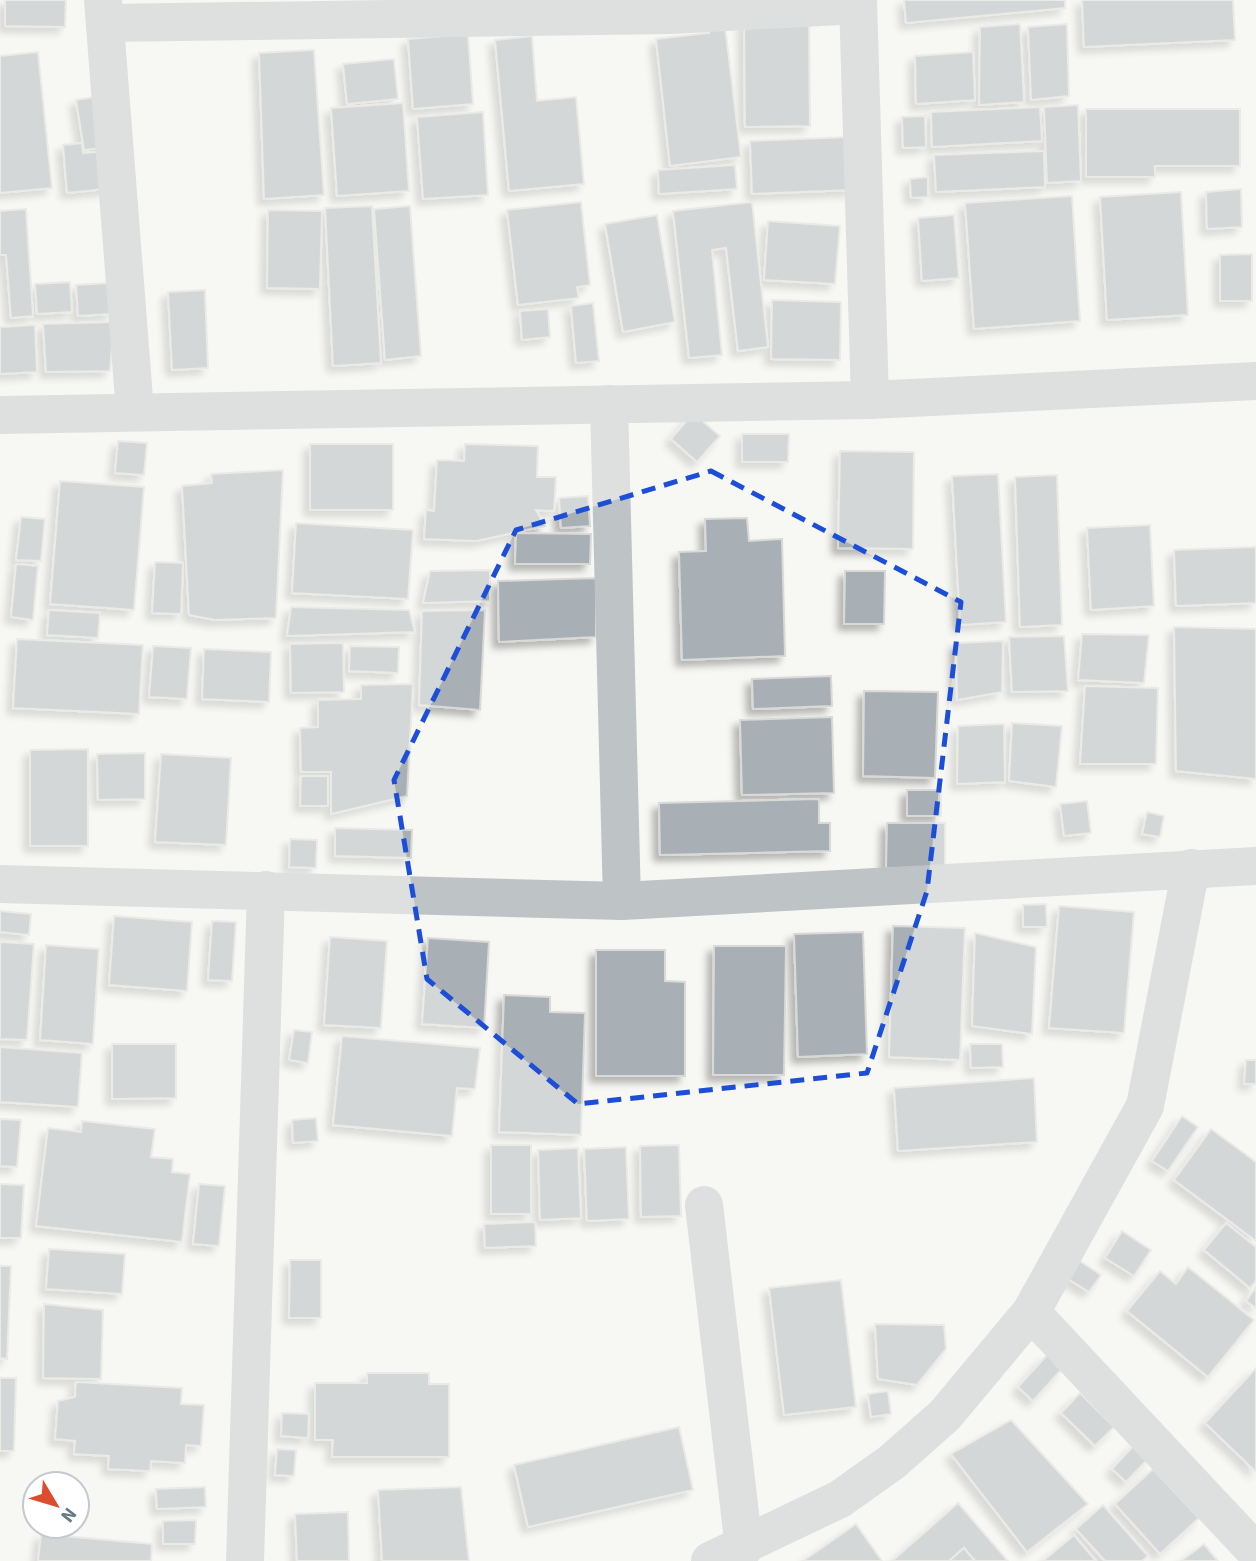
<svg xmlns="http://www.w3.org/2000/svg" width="1256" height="1561" font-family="'Source Sans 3',sans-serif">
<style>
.building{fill:#a8b0b5;stroke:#d9d9d7;stroke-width:2;filter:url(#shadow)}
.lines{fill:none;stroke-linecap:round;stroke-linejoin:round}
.minor{stroke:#bec3c6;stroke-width:38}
.marked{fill:none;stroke:#1d4ed8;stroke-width:5;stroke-dasharray:14 9;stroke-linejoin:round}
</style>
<defs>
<filter id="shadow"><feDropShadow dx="-6" dy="6" stdDeviation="3.5" flood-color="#0004"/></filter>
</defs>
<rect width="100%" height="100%" fill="#f7f7f4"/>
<!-- building -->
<g class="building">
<polygon points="5,0 66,0 65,27 5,26"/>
<polygon points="904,0 1065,0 1065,8 906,23"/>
<polygon points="1082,0 1233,0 1235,40 1084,47"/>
<polygon points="809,19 810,126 745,127 744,20"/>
<polygon points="1020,24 1024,102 979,105 980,27"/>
<polygon points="1067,24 1069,96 1031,100 1028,27"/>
<polygon points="725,26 741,157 670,166 656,39 709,33 708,28"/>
<polygon points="468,34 473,104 413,109 408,39"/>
<polygon points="532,36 537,101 576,97 584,184 509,191 495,40"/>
<polygon points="314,50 324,195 264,199 259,53"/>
<polygon points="38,52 52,188 0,193 0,56"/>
<polygon points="973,52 975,100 916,104 915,56"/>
<polygon points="394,59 398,99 347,104 343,64"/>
<polygon points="101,96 109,147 84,150 76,100"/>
<polygon points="403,103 409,191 337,196 331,108"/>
<polygon points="1078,105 1081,181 1047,183 1044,107"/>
<polygon points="1040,107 1042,141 932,147 931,112"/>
<polygon points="1086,109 1240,109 1240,166 1155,166 1155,177 1086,177"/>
<polygon points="483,112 488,195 423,199 417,117"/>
<polygon points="925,116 926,147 903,148 902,117"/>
<polygon points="850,137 852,190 752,194 750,141"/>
<polygon points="82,143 83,153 112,151 116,188 67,193 63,145"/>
<polygon points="1044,151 1045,187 936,192 934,155"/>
<polygon points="735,165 737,189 659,194 658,170"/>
<polygon points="928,177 928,197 911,198 910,179"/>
<polygon points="1241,189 1242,227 1207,229 1206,192"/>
<polygon points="1181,192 1188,315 1107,320 1100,197"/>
<polygon points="1072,196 1080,321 974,329 965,203"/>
<polygon points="581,202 590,285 577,287 579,298 518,305 507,210"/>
<polygon points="752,202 768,347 738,351 726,248 712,250 722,355 689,358 673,211"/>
<polygon points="372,206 381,363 333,366 325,208"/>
<polygon points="410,206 421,356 385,360 374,209"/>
<polygon points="26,209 33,316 11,318 6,255 0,255 0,211"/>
<polygon points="268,210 322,211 320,289 267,288"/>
<polygon points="657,215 675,322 623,332 605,224"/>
<polygon points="954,215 959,278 922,281 918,218"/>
<polygon points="768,221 840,226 835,284 764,280"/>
<polygon points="1252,254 1252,301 1220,301 1220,255"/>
<polygon points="70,282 72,312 37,314 35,284"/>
<polygon points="110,283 112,314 78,316 76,285"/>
<polygon points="205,290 208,368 172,370 168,292"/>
<polygon points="772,300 841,302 840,360 771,359"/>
<polygon points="593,303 599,361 576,363 571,306"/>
<polygon points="548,309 550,337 522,340 520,311"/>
<polygon points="114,322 110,371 46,372 43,324"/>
<polygon points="35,325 37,372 0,374 0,327"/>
<polygon points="693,413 720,436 697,462 671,439"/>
<polygon points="742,434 789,434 788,462 742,462"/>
<polygon points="118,441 147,443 144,475 115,473"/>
<rect x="310" y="444" width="83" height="66"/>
<polygon points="465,444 538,446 537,477 556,477 554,511 536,510 545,526 476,541 424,539 426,510 434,511 437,460 464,461"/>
<polygon points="840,451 914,452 913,549 838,548"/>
<polygon points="283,470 276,618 215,620 189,615 182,486 212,483 211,474"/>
<polygon points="998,474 1006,622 960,625 952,476"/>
<polygon points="1057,475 1062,625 1020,627 1015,477"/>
<polygon points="60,481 144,487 134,610 50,604"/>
<polygon points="588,496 590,526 561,528 559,498"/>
<polygon points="21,517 45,519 41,561 16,560"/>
<polygon points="747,518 749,541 782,539 785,656 682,660 679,552 706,551 705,519"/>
<polygon points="296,523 413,530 408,599 292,593"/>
<polygon points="1150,525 1154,606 1091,610 1087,528"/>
<polygon points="516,533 591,534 590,564 515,564"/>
<polygon points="1256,547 1256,603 1176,606 1174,550"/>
<polygon points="155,562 183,563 181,614 152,613"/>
<polygon points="16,564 38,566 33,620 11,617"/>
<polygon points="490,570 490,601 423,603 430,571"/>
<polygon points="845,571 885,571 884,624 844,624"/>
<polygon points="596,578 596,637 499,642 498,581"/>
<polygon points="291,607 409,610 415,632 287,636"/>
<polygon points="49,610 100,613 98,638 47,635"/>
<polygon points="485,610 480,710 419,705 422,611"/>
<polygon points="1174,627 1256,629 1256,779 1176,771"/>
<polygon points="1082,634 1149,635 1144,683 1078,680"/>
<polygon points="1064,636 1068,691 1012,692 1009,637"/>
<polygon points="17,639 143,645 139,714 13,708"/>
<polygon points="1003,641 1002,692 957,700 956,643"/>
<polygon points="343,643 344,692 291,693 290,644"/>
<polygon points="153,646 191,648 187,699 149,697"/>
<polygon points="350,646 399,647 398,673 349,671"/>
<polygon points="204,649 271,652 269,702 202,699"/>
<polygon points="831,676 832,706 753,709 752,679"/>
<polygon points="413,684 407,796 331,814 331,772 301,772 300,728 318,727 318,700 361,699 361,685"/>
<polygon points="1085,686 1158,688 1156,764 1080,764"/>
<polygon points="864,691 938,692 935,778 863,776"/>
<polygon points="832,717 834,793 742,795 740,720"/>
<polygon points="1012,723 1062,726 1056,787 1009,781"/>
<polygon points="1004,724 1005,782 957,784 958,726"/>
<polygon points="88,749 88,846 30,846 30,750"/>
<polygon points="145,753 145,799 98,800 97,754"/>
<polygon points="161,754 231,758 226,845 155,842"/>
<polygon points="301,776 328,776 328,806 300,806"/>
<rect x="907" y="790" width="34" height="26"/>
<polygon points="819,799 819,823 830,823 830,851 660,855 659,803"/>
<polygon points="1087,801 1091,833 1064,836 1060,804"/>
<polygon points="1147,812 1164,816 1160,837 1142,834"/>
<polygon points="887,823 945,823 945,868 886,868"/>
<polygon points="335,828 412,830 411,858 335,856"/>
<polygon points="290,839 317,840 316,868 289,867"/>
<polygon points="1046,904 1047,927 1023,927 1023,905"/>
<polygon points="1059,906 1134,912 1124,1033 1049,1028"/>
<polygon points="0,911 31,914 29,935 0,932"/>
<polygon points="114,916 192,922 187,991 109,985"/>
<polygon points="212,921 236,922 232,981 208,980"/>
<polygon points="893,926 965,928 960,1060 889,1057"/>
<polygon points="863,932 867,1054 798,1057 794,934"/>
<polygon points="975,933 1036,947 1032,1034 972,1026"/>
<polygon points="330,937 387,941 381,1028 324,1025"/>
<polygon points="428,938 489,942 484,1028 422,1024"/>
<polygon points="0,942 34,944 27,1040 0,1039"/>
<polygon points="46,945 99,949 93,1044 40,1040"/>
<polygon points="714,946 786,946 784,1075 713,1075"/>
<polygon points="596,950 665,950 665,981 685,982 685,1076 596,1076"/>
<polygon points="504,995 550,997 550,1012 585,1013 581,1135 499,1132"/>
<polygon points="294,1030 312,1032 308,1063 289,1060"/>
<polygon points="342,1036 480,1048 475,1089 457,1088 452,1136 333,1125"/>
<polygon points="112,1044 176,1044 176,1098 112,1099"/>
<polygon points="970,1044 1002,1044 1003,1067 971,1068"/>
<polygon points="0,1047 82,1053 78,1107 0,1102"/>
<polygon points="1246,1060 1256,1060 1256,1084 1244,1084"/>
<polygon points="1034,1078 1037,1142 898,1151 894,1088"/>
<polygon points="1182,1116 1198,1127 1168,1171 1152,1161"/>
<polygon points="316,1118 318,1141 293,1143 292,1120"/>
<polygon points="0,1119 21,1120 17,1167 0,1166"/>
<polygon points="82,1121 155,1129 151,1157 173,1159 172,1172 190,1174 182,1242 36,1226 48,1128 81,1132"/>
<polygon points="1211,1129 1256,1162 1256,1241 1174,1180"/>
<rect x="491" y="1145" width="40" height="69"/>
<polygon points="679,1145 681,1216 641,1217 640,1146"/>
<polygon points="626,1147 629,1219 587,1221 584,1149"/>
<polygon points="578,1148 581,1218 540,1220 538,1150"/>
<polygon points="0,1184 24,1185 21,1238 0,1238"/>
<polygon points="199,1184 225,1186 219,1246 193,1244"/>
<polygon points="535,1222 536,1246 485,1248 484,1224"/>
<polygon points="1226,1223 1256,1247 1256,1281 1250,1288 1204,1250"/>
<polygon points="1122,1231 1151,1250 1134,1276 1105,1258"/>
<polygon points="49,1249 125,1254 122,1294 46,1289"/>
<polygon points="290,1260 321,1260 321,1318 289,1318"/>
<polygon points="1080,1261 1101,1275 1089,1292 1068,1279"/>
<polygon points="0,1266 11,1266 7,1359 0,1358"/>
<polygon points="1188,1267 1254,1320 1208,1377 1127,1311 1160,1271 1176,1284"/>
<polygon points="841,1280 856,1407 784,1415 769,1288"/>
<polygon points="1256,1287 1256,1308 1246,1301"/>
<polygon points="44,1304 103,1310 101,1379 43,1378"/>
<polygon points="875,1324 944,1325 946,1349 917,1385 878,1379"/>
<polygon points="1047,1355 1062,1369 1033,1401 1018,1387"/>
<polygon points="1256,1368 1256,1472 1205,1423"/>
<polygon points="367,1373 429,1373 429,1384 449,1384 449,1457 332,1457 333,1440 315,1440 315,1383 367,1383"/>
<polygon points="0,1378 16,1378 14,1451 0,1451"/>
<polygon points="76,1382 182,1388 181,1404 204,1405 201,1446 186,1445 185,1463 151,1461 150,1471 108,1469 109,1456 74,1454 75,1441 55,1439 58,1401 75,1397"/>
<polygon points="888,1391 891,1414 871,1417 868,1394"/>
<polygon points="1080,1393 1114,1427 1095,1446 1061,1413"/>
<polygon points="282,1413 309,1414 308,1438 281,1436"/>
<polygon points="1011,1420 1088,1504 1027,1552 951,1454"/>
<polygon points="679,1427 693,1490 528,1527 514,1465"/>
<polygon points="1136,1443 1150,1457 1126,1482 1112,1469"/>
<polygon points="277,1449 296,1450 294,1476 275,1475"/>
<polygon points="1153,1469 1199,1518 1160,1554 1115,1504"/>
<polygon points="205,1487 206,1507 157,1509 156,1489"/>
<polygon points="461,1487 469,1561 382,1561 378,1490"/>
<polygon points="958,1503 1008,1561 975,1561 964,1548 949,1561 892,1561"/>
<polygon points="1103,1505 1148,1556 1142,1561 1105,1561 1076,1529"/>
<polygon points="348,1512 349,1561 297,1561 295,1514"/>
<polygon points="196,1520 195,1544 163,1544 163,1521"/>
<polygon points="856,1524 882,1561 803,1561"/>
<polygon points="41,1534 152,1544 151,1561 38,1561"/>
<polygon points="1074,1535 1096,1561 1043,1561"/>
<polygon points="1204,1544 1218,1561 1181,1561"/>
<polygon points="964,1548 975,1561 949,1561"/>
</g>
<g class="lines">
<!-- minor -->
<g class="minor">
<polyline points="103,0 135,412"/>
<polyline points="858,0 870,400"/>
<polyline points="106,23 671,15 858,5"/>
<polyline points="609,404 622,901"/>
<polyline points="0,415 870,400 1256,381"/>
<polyline points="0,884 622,901 1256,866"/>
<polyline points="704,1205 744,1548"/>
<polyline points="1031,1312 1256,1552"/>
<polyline points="245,1561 266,890"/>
<polyline points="710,1561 840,1499 892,1462 945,1415 1031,1312 1145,1106 1191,868"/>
</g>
</g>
<!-- marked area -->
<path d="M0 0H1256V1561H0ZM 711,471 L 961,602 L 927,891 L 867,1073 L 578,1104 L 427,979 L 394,780 L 516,530 Z" fill="#f7f7f4" fill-opacity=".55" fill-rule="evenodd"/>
<path class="marked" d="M 711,471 L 961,602 L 927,891 L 867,1073 L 578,1104 L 427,979 L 394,780 L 516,530 Z"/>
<!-- north arrow -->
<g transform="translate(56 1505) rotate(128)"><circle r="33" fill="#ffffff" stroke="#c3c9ce" stroke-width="2"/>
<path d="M0-5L12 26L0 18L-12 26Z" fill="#dc4d30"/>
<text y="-10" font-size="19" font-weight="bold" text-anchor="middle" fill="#687984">N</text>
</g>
</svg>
